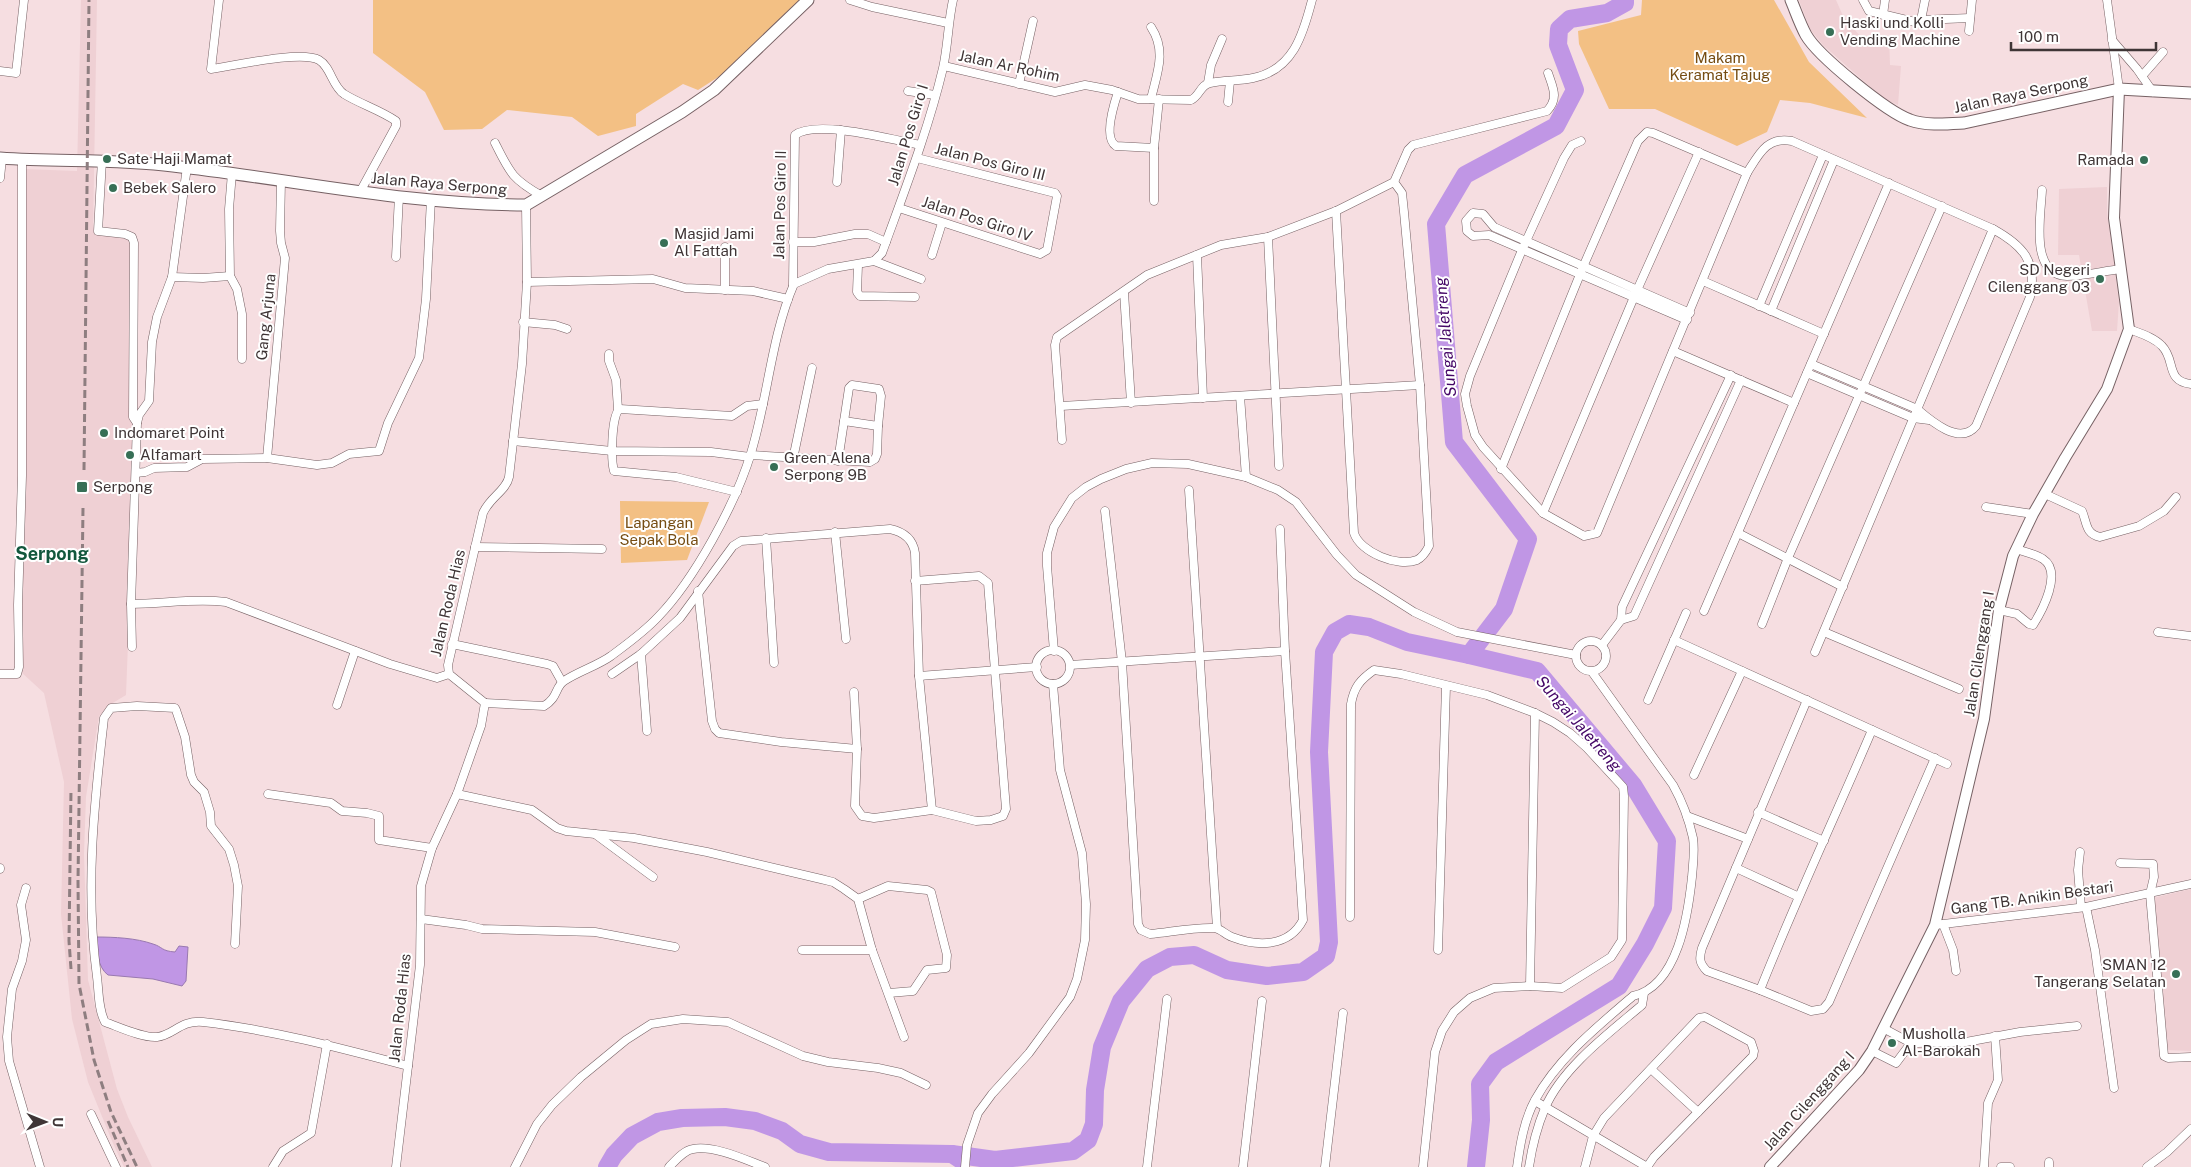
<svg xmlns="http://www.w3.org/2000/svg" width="2191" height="1167" font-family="'Public Sans',sans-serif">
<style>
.built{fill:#efd0d4}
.green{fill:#f3c084}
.water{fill:#c096e5;stroke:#9979b0}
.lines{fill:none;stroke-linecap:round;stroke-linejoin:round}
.river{stroke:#c096e5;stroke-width:18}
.minor-casing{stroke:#766164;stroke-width:9}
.tertiary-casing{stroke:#766164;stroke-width:12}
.secondary-casing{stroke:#766164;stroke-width:13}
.minor{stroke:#fff;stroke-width:8}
.tertiary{stroke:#fff;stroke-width:10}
.secondary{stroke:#fff;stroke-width:11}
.rail{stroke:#8e7e80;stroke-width:3;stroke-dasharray:8 4;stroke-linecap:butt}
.poi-dot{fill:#376f56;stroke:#fff;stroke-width:2}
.labels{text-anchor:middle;stroke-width:4;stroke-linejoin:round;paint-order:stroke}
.poi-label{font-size:15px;fill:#3f3536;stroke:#fff;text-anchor:start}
.park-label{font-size:15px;fill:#764d13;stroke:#fff}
.street-label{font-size:15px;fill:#3f3536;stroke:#fff}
.water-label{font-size:16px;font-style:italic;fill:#440666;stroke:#fff}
.quarter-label{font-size:18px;font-weight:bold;fill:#12573d;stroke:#fff}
</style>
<rect width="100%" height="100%" fill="#f6dee1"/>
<!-- built -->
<g class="built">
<polygon points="81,0 97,0 93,232 135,233 135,466 126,695 111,704 99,716 86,797 84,854 88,980 117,1089 128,1117 152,1167 124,1167 112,1141 88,1082 72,1019 61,914 64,782 44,693 20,671 23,169 77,171"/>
<polygon points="1799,0 1836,0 1843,16 1860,36 1889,36 1890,65 1901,66 1898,105 1884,99 1823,45 1810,29"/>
<polygon points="2107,187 2107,212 2119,302 2117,331 2092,331 2079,255 2058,255 2059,189"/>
<polygon points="2191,889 2191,1051 2167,1050 2153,898"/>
</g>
<!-- green -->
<g class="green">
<polygon points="373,0 804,0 737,65 698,90 683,84 636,114 636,126 598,136 572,117 507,110 482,129 444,130 425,92 373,53"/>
<polygon points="1642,0 1774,0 1809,62 1867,118 1810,103 1780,100 1767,132 1737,146 1655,109 1609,109 1579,44 1578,31 1641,15"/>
<polygon points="620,501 709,502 687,560 621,563"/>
</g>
<!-- water -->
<path class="water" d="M 96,937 C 114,937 136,938 153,944 C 163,947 161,951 175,952 L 179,946 L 188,947 L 186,981 L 182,986 L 153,979 L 108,975 C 97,967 97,949 96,937 Z"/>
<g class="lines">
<!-- river -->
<g class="river">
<polyline points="952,1154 995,1160 1073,1151 1088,1140 1094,1124 1095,1090 1102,1047 1121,1001 1147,969 1170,957 1194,955 1227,970 1267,976 1303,972 1326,956 1329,942 1319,752 1324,652 1335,632 1349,624 1369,627 1407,642 1469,655"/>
<polyline points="607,1167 614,1155 632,1136 658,1122 682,1118 725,1117 755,1121 782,1131 800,1144 829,1152 952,1154 961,1160"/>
<polyline points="1476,1167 1481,1120 1480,1084 1496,1062 1619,986 1645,944 1663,908 1667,841 1633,785 1537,671 1469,655 1504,609 1528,539 1454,442 1436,224 1465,175 1556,126 1575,90 1558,45 1559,29 1570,19 1607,13 1625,3 1625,0"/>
</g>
<!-- minor casing -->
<g class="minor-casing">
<g id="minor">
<path d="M 219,0 L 211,69 C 233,66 301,50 319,60 C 331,67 332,86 344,94 C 360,104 380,110 396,121 L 396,126 L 360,192"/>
<polyline points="850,0 872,7 948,23"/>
<polyline points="1863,0 1869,11 1915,22 1921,20 1925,0"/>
<polyline points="2107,0 2119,89"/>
<polyline points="1883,15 1885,0"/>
<polyline points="1921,20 1970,18"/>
<path d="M 1151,27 C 1167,51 1157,73 1151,99"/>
<polyline points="1969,31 1972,0"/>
<polyline points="2112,40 2137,69 2153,92"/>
<path d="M 944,66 L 1055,92 L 1085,85 L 1112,90 L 1138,99 L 1191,100 C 1200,96 1200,85 1210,83 C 1224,80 1239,81 1253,78 C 1293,70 1303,35 1312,0"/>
<polyline points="0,71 16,73 24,0"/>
<polyline points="2142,76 2163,52"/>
<polyline points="1208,83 1211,65 1222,39"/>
<polyline points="1019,84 1033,21"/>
<polyline points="908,91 935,95"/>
<path d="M 1118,92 C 1114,104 1103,138 1116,146 L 1154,148 L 1159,99"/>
<polyline points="1228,102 1230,81"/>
<path d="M 1581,141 L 1572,145 L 1564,158 L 1522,250 L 1470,376 L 1465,394 L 1467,406 L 1475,435 L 1483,447 L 1543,513 L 1584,536 L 1597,533 L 1747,173 C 1759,154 1767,136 1792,141 L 1993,229 C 2022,245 2038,261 2030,297 L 1976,426 C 1960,446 1931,421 1917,409 L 1811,364"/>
<path d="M 495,143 C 510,173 512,179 542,196"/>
<polyline points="102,160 98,231 125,234 132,237 134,243 133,417 137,423 131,604 132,647"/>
<polyline points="232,173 229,209 230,276 237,289 242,314 242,359"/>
<polyline points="0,178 2,158"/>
<polyline points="837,182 841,130"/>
<path d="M 2042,190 C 2041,215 2029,275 2067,276 C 2084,276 2103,271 2121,269"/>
<polyline points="1154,201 1154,148"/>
<polyline points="899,208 1040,254 1047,250 1057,196 1055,193 917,158"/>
<path d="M 1336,211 L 1354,533 C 1360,552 1398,568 1417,560 C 1423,557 1426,552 1429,546 L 1420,385 L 1404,212 L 1402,193 L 1394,182"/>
<polyline points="1268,237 1279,466"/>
<polyline points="793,242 814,242 855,234 868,234 886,242"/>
<polyline points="725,247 725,290"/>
<polyline points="932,255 942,223"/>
<polyline points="1197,255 1203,398"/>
<polyline points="396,257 399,196"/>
<polyline points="874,261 921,279"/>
<polyline points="858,265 857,292 860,296 915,297"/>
<polyline points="172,277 203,278 230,276"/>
<polyline points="1703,281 1824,334"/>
<polyline points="527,282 653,279 685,288 753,291 788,299"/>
<path d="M 793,285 L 795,135 C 816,119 894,140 920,145"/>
<polyline points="1124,292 1131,403"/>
<polyline points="1759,306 1823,155"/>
<polyline points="1771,311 1834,160"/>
<polyline points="1687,320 1489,235 1473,236 1467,231 1466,221 1473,213 1483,214 1494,227 1690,313"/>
<polyline points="523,322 555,325 567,329"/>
<path d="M 2129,329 C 2139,333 2154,337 2162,346 C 2176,360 2165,381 2191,384"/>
<polyline points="1673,351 1794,403"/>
<polyline points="609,354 609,361 616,380 618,409"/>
<polyline points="1807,373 1913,418 1929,420"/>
<polyline points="1240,396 1246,477"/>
<polyline points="1061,406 1420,385"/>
<polyline points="844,421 878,426"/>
<polyline points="137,423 139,415 149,401 152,342 157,317 172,277 187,167"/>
<path d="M 1062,440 L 1055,345 L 1057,337 L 1147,275 L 1221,245 L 1268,237 L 1336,211 L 1394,182 L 1408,150 L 1413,145 L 1547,111 C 1559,98 1553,88 1548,73"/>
<polyline points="513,441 612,451 711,452 750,457"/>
<polyline points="751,455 870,462 875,459 877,454 878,426 881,396 879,389 852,385 849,388 838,461"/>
<polyline points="267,458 285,258 281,243 280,231 281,180"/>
<polyline points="793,459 812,368"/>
<polyline points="1501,469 1583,267 1638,141 1647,132 1653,133 1747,173"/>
<polyline points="136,473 145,472 154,468 187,467 202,459 267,458 317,465 332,463 349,454 379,451 388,423 419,358 426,299 431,199"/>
<polyline points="1189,490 1217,928"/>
<path d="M 737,492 L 676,477 L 614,471 C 611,461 611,413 620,409 L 732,416 L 747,406 L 763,404"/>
<path d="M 2045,494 L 2082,511 C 2087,522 2085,534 2100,537 L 2139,526 L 2164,511 L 2176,497"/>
<polyline points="1986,507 2033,514"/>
<path d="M 1105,511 L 1122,662 L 1138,924 L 1141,930 L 1150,934 C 1171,932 1194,927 1215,928 C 1221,929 1226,935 1232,937 C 1258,947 1289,947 1303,920 L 1285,651 L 1280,529"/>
<polyline points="1543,513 1634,297 1699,152"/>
<polyline points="835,532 846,639"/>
<polyline points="1738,533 1843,587"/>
<polyline points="766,538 774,663"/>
<polyline points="475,547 602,549"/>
<polyline points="698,591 712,721 715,729 719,733 781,742 857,749"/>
<path d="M 131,604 C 163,604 194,598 226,602 L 390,664 L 437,678 L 449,674"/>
<path d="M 1999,610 L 2017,614 L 2029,624 L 2033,625 C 2042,611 2063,572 2043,559 C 2036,554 2025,552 2016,549"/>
<polyline points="1704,611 1889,183"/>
<polyline points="1621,620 1634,616 1741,380"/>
<polyline points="1762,624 1788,558 1942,206"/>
<polyline points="1824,632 1959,689"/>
<polyline points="2158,632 2191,636"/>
<polyline points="1674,640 1947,764"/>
<circle cx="1591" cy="656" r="15"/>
<polyline points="452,644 547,664 553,666 562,682"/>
<polyline points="1602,645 1621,620 1622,607 1731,375"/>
<circle cx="1053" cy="667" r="17"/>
<polyline points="1054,651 1047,566 1047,553 1054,527 1072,498 1086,487 1101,479 1126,469 1152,463 1188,464 1246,477 1278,490 1296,502 1337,555 1356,575 1414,612 1457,632 1576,655"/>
<polyline points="1815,652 1993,229"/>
<polyline points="641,654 647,731"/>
<polyline points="1070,665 1285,651"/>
<polyline points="0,674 17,674 19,667 18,605 22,476 22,160"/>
<path d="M 612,674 L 641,654 L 680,618 L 733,546 L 741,541 L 890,529 C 904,532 913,539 915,553 L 919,676 L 932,810"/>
<polyline points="919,676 1037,667"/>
<polyline points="854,692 857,749 855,806 862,816 874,818 932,810 976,821 991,820 1003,816 1006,809 988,583 979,576 915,581"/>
<polyline points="1648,700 1686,613"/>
<path d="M 1807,700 L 1702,948 C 1699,958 1699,963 1707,971 L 1760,990 L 1811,1011 L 1823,1009 L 1829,1002 L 1935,758"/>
<path d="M 485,703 L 544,706 C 558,698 555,687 564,681 C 579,671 597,666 611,656 C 627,644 644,632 658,617 C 694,580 736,503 751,453 C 768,398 771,337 794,284 L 828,269 L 874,261 L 882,253 C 904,192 928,131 943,68 C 948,46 948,22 953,0"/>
<path d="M 485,703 L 449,674 L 448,665 L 483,513 C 490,497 506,491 509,477 L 522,364 L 527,282 L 526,205"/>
<polyline points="337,705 355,651"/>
<polyline points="1694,775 1742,671"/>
<polyline points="268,794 331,803 342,811 367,813 379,816 379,840 432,848"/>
<polyline points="457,794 532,810 557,828 566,831 634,838 707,852 821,879 833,882 844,889 858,899 872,950 904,1037"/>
<polyline points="1758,812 1824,841"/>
<polyline points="1687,816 1748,839"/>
<polyline points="595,834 653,877"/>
<polyline points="2080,852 2078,870 2081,907"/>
<polyline points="2120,863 2153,864 2154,877 2150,894 2164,1056 2168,1058 2191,1057"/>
<polyline points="1736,868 1797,896"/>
<polyline points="0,869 0,868"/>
<polyline points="26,888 21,905 26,940 22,961 12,989 7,1037 9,1061 40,1167"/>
<polyline points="858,899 888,886 927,890 931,892 947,955 946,968 927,970 913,991 889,993"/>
<polyline points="2086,907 2095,950 2114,1088"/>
<path d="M 1350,917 L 1351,704 C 1354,687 1360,680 1374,670 L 1401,674 L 1487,695 L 1535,713 L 1553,722 L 1570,733 L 1587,748 L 1623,787 L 1624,796 L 1622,940 L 1611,957 L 1562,988 L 1530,986 L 1494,988 L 1470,998 L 1454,1012 L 1442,1031 L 1435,1052 L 1423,1167"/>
<polyline points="421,919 466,925 482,929 595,932 675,947"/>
<polyline points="1943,924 1953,950 1956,971"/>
<polyline points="1935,925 2086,907 2191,884"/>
<path d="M 235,944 L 238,886 L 234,865 L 229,849 L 211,826 L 210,812 L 204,792 L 194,782 L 191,775 L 185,737 L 176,710 L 175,708 L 137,706 L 111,708 L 104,718 C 94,805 85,889 97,977 C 99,992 98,1009 105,1022 C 119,1027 142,1038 157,1037 C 174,1035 180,1020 203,1022 C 273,1030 340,1048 408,1066"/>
<polyline points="802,950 872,950"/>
<polyline points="1438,950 1446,686"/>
<polyline points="1530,986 1535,713"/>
<path d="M 1760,990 C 1795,902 1835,817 1872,730"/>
<polyline points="1883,1028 1911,1043 1917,1043 1966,1042 2020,1032 2077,1026"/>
<polyline points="1872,1051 1896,1063 1911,1043"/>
<polyline points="1651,1069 1698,1112"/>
<polyline points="1535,1101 1647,1167 1654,1157 1753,1056 1754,1051 1751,1042 1705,1017 1699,1018 1604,1118 1593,1136 1585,1167"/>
<polyline points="91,1114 116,1167"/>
<polyline points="273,1167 283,1151 311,1133 327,1044"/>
<polyline points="396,1167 420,965 421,886 432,848 457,794 481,726 485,703"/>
<polyline points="515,1167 537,1124 552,1105 581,1077 626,1040 651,1024 683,1019 728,1022 803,1056 828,1062 878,1068 901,1073 926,1085"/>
<path d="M 669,1167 C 675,1161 684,1150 693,1149 C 714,1145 746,1160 765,1167"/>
<polyline points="965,1167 967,1145 978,1113 992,1094 1029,1053 1070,997 1077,979 1085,940 1086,904 1082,853 1060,770 1053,684"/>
<polyline points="1147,1167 1167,999"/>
<polyline points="1243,1167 1262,1001"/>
<polyline points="1325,1167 1343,1013"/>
<path d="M 1517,1167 C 1520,1145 1524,1120 1535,1100 C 1558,1058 1597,1027 1633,996 C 1678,986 1688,915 1692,877 C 1693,864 1695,851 1693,838 C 1689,820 1682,801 1673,785 L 1592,672"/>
<path d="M 1529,1167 C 1532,1147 1537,1127 1545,1108 C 1562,1068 1609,1033 1642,1005 L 1644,993"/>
<polyline points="1984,1167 1988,1103 1998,1080 1995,1036"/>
<polyline points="2001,1167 2010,1167"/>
<polyline points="2049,1167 2049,1162"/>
<polyline points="2147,1167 2167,1152 2191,1129"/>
</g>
</g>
<!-- tertiary casing -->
<g class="tertiary-casing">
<polyline id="tertiary" points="1770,1167 1859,1070 1872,1051 1935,925 1984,719 1999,610 2013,556 2033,514 2065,458 2107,389 2129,329 2114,218 2119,89"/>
</g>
<!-- secondary casing -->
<g class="secondary-casing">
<g id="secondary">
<path d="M 1791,0 C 1796,12 1800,24 1806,35 C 1818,56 1887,112 1910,120 C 1926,126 1947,124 1964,123 L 2119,89 L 2191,93"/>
<path d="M 0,158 C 58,162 116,159 173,166 C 291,179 408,205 526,205 L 682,112 L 714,90 L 808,0"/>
</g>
</g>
<!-- minor -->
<use href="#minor" class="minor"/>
<!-- tertiary -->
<use href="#tertiary" class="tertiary"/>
<!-- secondary -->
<use href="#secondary" class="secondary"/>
<!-- rail -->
<g class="rail">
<polyline points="84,470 89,0"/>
<polyline points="83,508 78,881 79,984 94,1060 111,1112 137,1167"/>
<polyline points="71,969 69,941 71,789"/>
<polyline points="108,1121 128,1167"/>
</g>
</g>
<!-- markers -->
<g class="poi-dot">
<circle cx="1830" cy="32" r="5"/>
<circle cx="107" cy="159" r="5"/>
<circle cx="2144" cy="160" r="5"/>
<circle cx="113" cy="188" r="5"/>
<circle cx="664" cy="243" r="5"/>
<circle cx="2100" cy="279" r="5"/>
<circle cx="104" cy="433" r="5"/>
<circle cx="130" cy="455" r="5"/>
<circle cx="774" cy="467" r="5"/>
<rect x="76" y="481" width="12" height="12" rx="2.5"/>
<circle cx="2176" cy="974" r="5"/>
<circle cx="1892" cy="1043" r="5"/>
</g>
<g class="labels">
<!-- poi labels -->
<g class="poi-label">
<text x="1840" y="28">Haski und Kolli<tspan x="1840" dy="17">Vending Machine</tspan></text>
<text x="117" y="164">Sate Haji Mamat</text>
<text x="2134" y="165" text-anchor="end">Ramada</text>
<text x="123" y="193">Bebek Salero</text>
<text x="674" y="239">Masjid Jami<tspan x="674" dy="17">Al Fattah</tspan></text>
<text x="2090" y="275" text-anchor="end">SD Negeri<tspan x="2090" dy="17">Cilenggang 03</tspan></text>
<text x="114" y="438">Indomaret Point</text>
<text x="140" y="460">Alfamart</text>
<text x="784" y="463">Green Alena<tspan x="784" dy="17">Serpong 9B</tspan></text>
<text x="93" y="492">Serpong</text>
<text x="2166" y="970" text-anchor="end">SMAN 12<tspan x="2166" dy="17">Tangerang Selatan</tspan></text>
<text x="1902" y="1039">Musholla<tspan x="1902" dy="17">Al-Barokah</tspan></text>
</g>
<!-- park labels -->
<g class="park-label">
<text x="1720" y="63">Makam<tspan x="1720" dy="17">Keramat Tajug</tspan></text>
<text x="659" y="528">Lapangan<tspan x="659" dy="17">Sepak Bola</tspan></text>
</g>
<!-- street labels -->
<g class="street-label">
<text transform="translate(1009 66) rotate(12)" y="5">Jalan Ar Rohim</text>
<text transform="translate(2021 94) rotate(-12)" y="5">Jalan Raya Serpong</text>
<text transform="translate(908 135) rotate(-73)" y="5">Jalan Pos Giro I</text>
<text transform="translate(990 162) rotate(14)" y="5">Jalan Pos Giro III</text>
<text transform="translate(439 184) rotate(5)" y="5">Jalan Raya Serpong</text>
<text transform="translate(780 205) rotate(-89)" y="5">Jalan Pos Giro II</text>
<text transform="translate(977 219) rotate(18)" y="5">Jalan Pos Giro IV</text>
<text transform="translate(266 317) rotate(-84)" y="5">Gang Arjuna</text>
<text transform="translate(448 603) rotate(-77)" y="5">Jalan Roda Hias</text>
<text transform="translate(1979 654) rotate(-81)" y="5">Jalan Cilenggang I</text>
<text transform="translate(2032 898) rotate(-8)" y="5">Gang TB. Anikin Bestari</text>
<text transform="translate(400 1008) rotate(-84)" y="5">Jalan Roda Hias</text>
<text transform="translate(1809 1101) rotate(-48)" y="5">Jalan Cilenggang I</text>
</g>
<!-- water labels -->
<g class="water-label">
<text transform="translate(1445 337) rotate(-95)" y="6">Sungai Jaletreng</text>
<text transform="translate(1579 723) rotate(49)" y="6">Sungai Jaletreng</text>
</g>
<!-- quarter labels -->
<g class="quarter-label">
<text x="52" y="560">Serpong</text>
</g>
</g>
<!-- north arrow -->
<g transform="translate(45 1122) rotate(91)" stroke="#ffffff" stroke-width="4" paint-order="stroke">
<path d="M0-4L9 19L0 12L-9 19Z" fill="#3f3536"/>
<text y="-8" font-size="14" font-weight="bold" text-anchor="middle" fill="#3f3536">U</text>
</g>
<!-- scale -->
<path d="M2011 42v8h145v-8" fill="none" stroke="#3f3536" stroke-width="2.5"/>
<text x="2018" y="42" font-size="15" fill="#3f3536" stroke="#ffffff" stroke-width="4" paint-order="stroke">100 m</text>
</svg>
